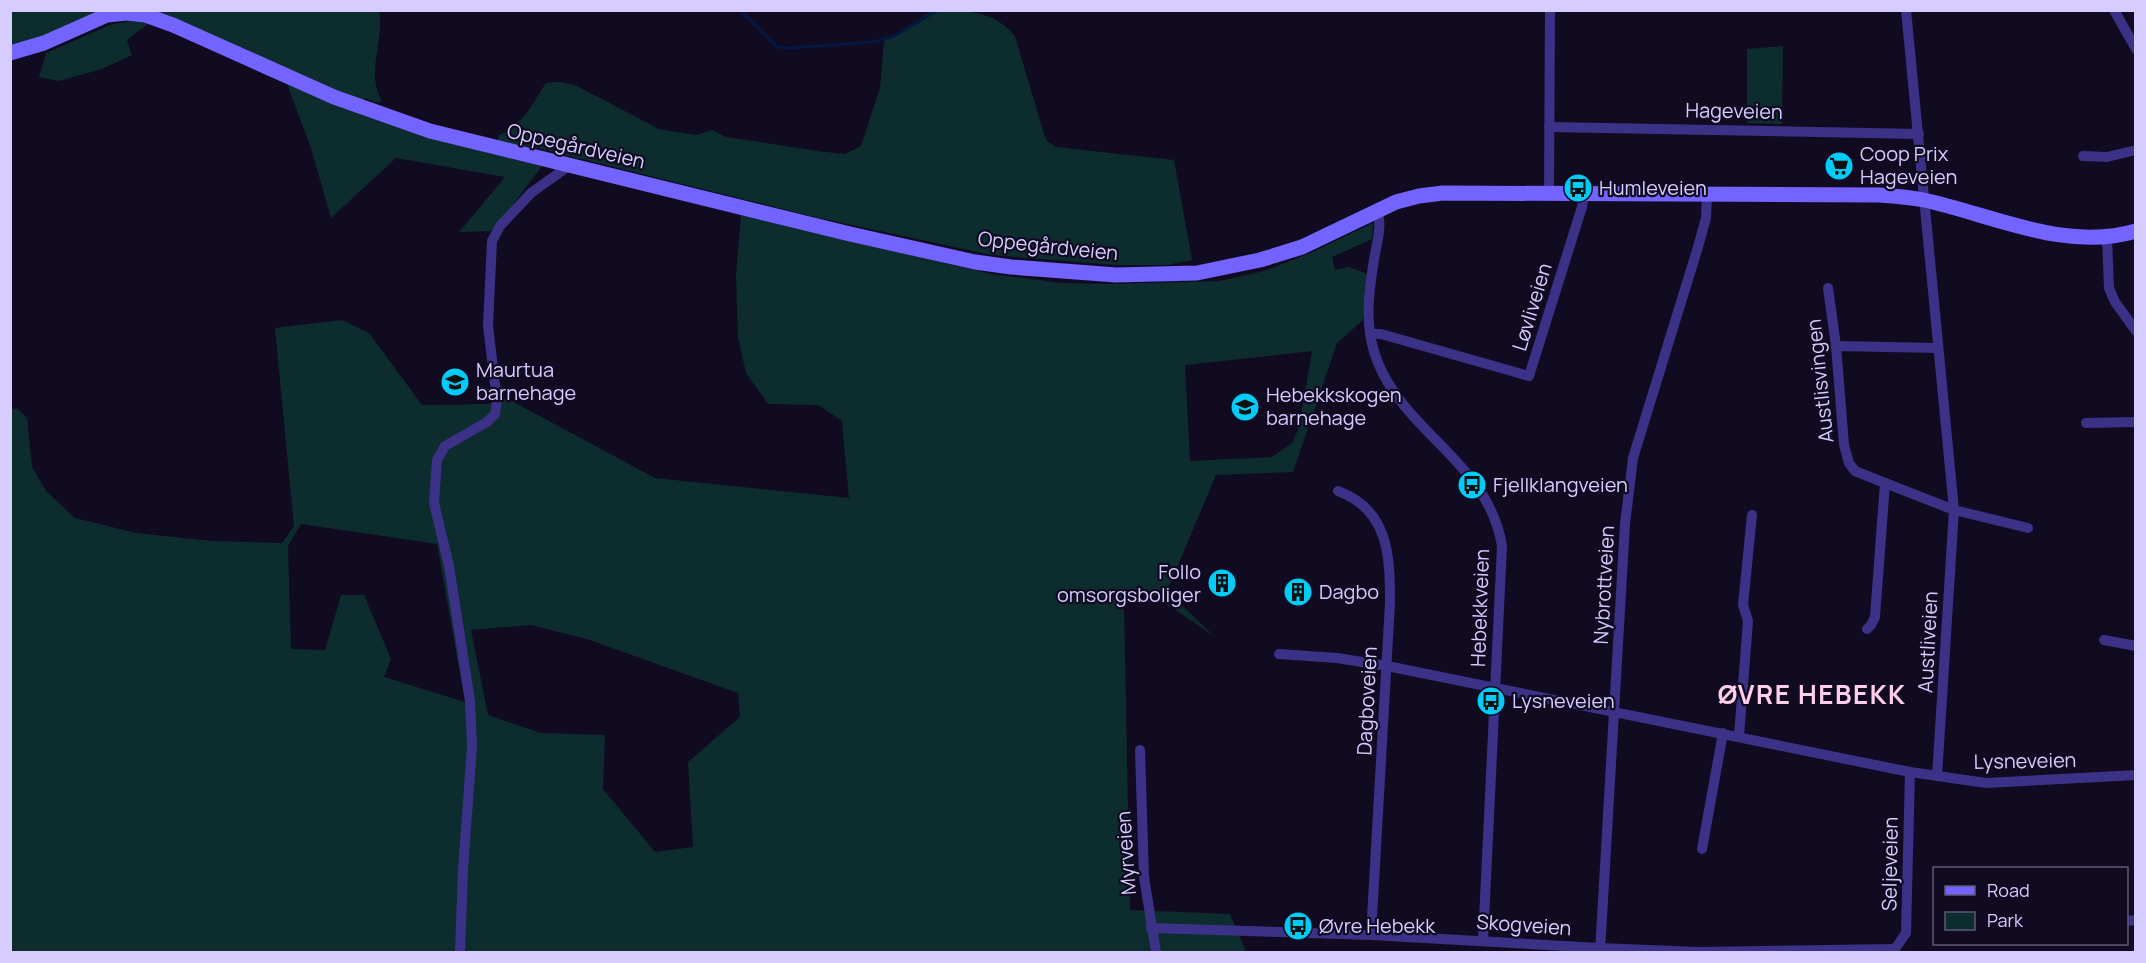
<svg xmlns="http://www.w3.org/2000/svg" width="2146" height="963" font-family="Manrope,sans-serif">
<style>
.green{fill:#0d2c2d;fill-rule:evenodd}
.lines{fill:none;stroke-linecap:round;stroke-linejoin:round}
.stream{stroke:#041642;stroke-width:3}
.minor{stroke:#3b3186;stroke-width:10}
.secondary{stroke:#7363ff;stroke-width:15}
.labels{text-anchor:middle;stroke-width:4.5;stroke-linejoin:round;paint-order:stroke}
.street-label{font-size:20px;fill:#d6ccff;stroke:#110b22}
.poi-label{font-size:20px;fill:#d6ccff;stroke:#110b22;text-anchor:start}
.district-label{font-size:26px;font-weight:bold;letter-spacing:1.5px;fill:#ffceea;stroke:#110b22}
</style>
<rect width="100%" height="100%" fill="#110b22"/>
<!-- green -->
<g class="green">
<polygon points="10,11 117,11 11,48"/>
<path d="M 148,11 L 379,11 C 385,40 365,73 382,101 C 377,104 371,101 365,98 L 360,104 Z"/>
<path d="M 932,11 C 964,11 993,9 1015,36 L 1044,134 L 1047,141 L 1056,147 L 1174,160 L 1192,260 L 1167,265 L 1116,265 L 992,255 L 819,218 L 537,148 L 500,142 L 498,139 L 499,135 C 521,126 534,103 545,84 C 555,80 567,83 577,86 L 659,129 L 696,135 L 713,130 L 726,137 L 818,151 L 845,154 L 861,146 L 880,88 L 884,41 Z"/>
<polygon points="130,21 149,23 127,40 132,55 102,69 59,81 39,77 46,53 110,25"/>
<polygon points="1783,46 1782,124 1747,123 1747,49"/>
<polygon points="287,84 542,166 493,231 459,232 505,177 396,158 331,218 311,148"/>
<path d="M 741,215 L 991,274 L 1061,283 L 1115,284 L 1220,281 L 1264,271 L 1308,254 L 1373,223 L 1372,239 L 1332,257 L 1335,270 L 1349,267 L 1367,274 L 1363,320 L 1337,343 L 1293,472 L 1216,475 L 1167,591 L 1214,636 L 1143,588 L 1125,594 L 1124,608 L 1130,910 L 1230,914 L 1246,952 L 11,952 L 11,410 L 17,408 L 27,418 L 32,467 L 46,491 L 75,518 L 136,533 L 212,541 L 282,543 L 294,526 L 275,328 L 342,320 L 369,333 L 422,405 L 488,404 L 506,398 L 655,478 L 849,498 L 842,421 L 818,405 L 768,404 L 746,373 L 738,337 L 736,276 ZM 1312,351 L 1299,428 L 1292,443 L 1272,457 L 1190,461 L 1185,365 ZM 301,524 L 437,544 L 465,702 L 384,677 L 391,659 L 364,595 L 341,595 L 325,650 L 291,649 L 288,546 ZM 531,625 L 587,639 L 738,693 L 740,717 L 688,762 L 693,847 L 655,852 L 603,789 L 605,735 L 541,733 L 488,715 L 471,630 Z"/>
</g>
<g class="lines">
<!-- stream -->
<polyline class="stream" points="740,10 777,47 788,48 873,42 894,36 938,10"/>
<!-- minor -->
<g class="minor">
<polyline points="1906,10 1954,510 1937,776"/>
<polyline points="2114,10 2136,49"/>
<polyline points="1549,127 1919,134"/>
<polyline points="2083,156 2107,157 2136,150"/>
<polyline points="1549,193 1550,10"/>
<path d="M 1377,211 C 1383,226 1376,245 1374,260 C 1368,296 1364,329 1378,363 C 1408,435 1489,464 1502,546 L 1483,941"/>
<polyline points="2107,237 2109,288 2115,302 2136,331"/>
<polyline points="1828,288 1836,346 1844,445 1849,463 1855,471 1885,483 1875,617 1871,625 1867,629"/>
<polyline points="1370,334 1381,334 1529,376 1582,207 1584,193"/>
<polyline points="1836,346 1937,348"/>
<polyline points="2086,423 2136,422"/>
<polyline points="1885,483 1954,510 2028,528"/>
<path d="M 1338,491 C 1389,510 1390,556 1390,603 L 1371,935"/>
<polyline points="2104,640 2136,646"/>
<polyline points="1279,654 1337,658 1387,666 1910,772 1986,783 2136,775"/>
<polyline points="1739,736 1748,621 1743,605 1752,515"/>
<polyline points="1140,750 1144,877 1156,952"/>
<polyline points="1702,849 1723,733"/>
<polyline points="2126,921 2136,920"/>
<polyline points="1151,928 1371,935 1600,948 1697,952 1895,949"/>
<polyline points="460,952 463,870 472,746 470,701 449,566 434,503 437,460 445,446 487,422 495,414 497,401 488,326 492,241 500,226 531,193 570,165"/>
<polyline points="1600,952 1625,524 1633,458 1698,247 1706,218 1707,194"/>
<polyline points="1895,952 1895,949 1906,933 1910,772"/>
</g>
<!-- secondary -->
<path class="secondary" d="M 10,53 L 44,43 L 107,15 L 127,13 L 145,15 L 173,25 L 334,97 L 430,131 L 850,234 L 975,262 L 1011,267 L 1116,275 L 1197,273 L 1260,260 L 1302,247 L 1396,202 L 1419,196 L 1443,193 L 1879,195 C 1894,196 1909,197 1924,200 C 1993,215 2065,252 2136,231"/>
</g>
<!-- icons -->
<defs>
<g id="supermarket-disc" transform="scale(1.5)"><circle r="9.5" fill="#00ccf7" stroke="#110b22"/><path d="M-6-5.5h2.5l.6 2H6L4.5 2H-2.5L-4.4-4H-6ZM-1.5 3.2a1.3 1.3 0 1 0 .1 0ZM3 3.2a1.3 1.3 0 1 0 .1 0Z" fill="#111"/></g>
<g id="bus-disc" transform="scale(1.5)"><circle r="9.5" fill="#00ccf7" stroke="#110b22"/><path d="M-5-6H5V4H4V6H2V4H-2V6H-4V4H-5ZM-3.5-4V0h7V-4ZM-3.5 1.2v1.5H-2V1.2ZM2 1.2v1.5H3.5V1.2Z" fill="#111"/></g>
<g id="school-disc" transform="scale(1.5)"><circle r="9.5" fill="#00ccf7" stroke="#110b22"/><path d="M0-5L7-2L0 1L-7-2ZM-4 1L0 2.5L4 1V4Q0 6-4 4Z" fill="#111"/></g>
<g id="building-disc" transform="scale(1.5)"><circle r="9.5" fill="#00ccf7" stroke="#110b22"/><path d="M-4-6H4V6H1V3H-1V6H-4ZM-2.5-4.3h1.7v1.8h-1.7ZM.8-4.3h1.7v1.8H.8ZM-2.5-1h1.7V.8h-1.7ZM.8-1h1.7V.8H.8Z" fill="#111"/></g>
</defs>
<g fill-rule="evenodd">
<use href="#supermarket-disc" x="1839" y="166"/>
<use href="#bus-disc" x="1578" y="188"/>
<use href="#school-disc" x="455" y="382"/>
<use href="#school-disc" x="1245" y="407"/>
<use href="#bus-disc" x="1472" y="485"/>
<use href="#building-disc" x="1222" y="583"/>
<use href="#building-disc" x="1298" y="592"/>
<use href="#bus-disc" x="1491" y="701"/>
<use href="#bus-disc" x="1298" y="926"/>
</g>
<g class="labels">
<!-- street labels -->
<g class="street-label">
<text transform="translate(1734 111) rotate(1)" y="7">Hageveien</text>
<text transform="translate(576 146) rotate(13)" y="7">Oppegårdveien</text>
<text transform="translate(1048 246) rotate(6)" y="7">Oppegårdveien</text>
<text transform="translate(1532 307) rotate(-73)" y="7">Løvliveien</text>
<text transform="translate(1820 381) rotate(-96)" y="7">Austlisvingen</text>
<text transform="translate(1604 585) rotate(-87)" y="7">Nybrottveien</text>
<text transform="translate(1480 608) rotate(-88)" y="7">Hebekkveien</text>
<text transform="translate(1928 642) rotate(-87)" y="7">Austliveien</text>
<text transform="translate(1367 701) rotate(-87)" y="7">Dagboveien</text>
<text transform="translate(2025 761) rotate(-1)" y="7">Lysneveien</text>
<text transform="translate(1126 853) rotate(-94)" y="7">Myrveien</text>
<text transform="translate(1890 864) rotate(-89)" y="7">Seljeveien</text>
<text transform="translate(1524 925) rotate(4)" y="7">Skogveien</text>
</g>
<!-- poi labels -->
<g class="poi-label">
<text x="1860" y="161">Coop Prix<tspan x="1860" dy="23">Hageveien</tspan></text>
<text x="1599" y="195">Humleveien</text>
<text x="476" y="377">Maurtua<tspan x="476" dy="23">barnehage</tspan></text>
<text x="1266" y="402">Hebekkskogen<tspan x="1266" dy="23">barnehage</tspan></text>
<text x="1493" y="492">Fjellklangveien</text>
<text x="1201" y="579" text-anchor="end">Follo<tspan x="1201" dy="23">omsorgsboliger</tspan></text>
<text x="1319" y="599">Dagbo</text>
<text x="1512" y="708">Lysneveien</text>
<text x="1319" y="933">Øvre Hebekk</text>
</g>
<!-- district labels -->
<g class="district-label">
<text x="1812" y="704">ØVRE HEBEKK</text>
</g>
</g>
<!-- border -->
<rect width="2146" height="963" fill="none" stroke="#d6ccff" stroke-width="24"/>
<!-- legend -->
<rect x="1933" y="867" width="195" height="78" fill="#110b22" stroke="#60587a" stroke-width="1.5"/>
<rect x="1945" y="886" width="30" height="9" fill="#7363ff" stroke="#60587a" stroke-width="1.5"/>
<text x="1987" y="897" font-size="18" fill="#d6ccff">Road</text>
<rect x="1945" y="912" width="30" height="18" fill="#0d2c2d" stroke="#60587a" stroke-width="1.5"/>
<text x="1987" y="927" font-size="18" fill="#d6ccff">Park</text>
</svg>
